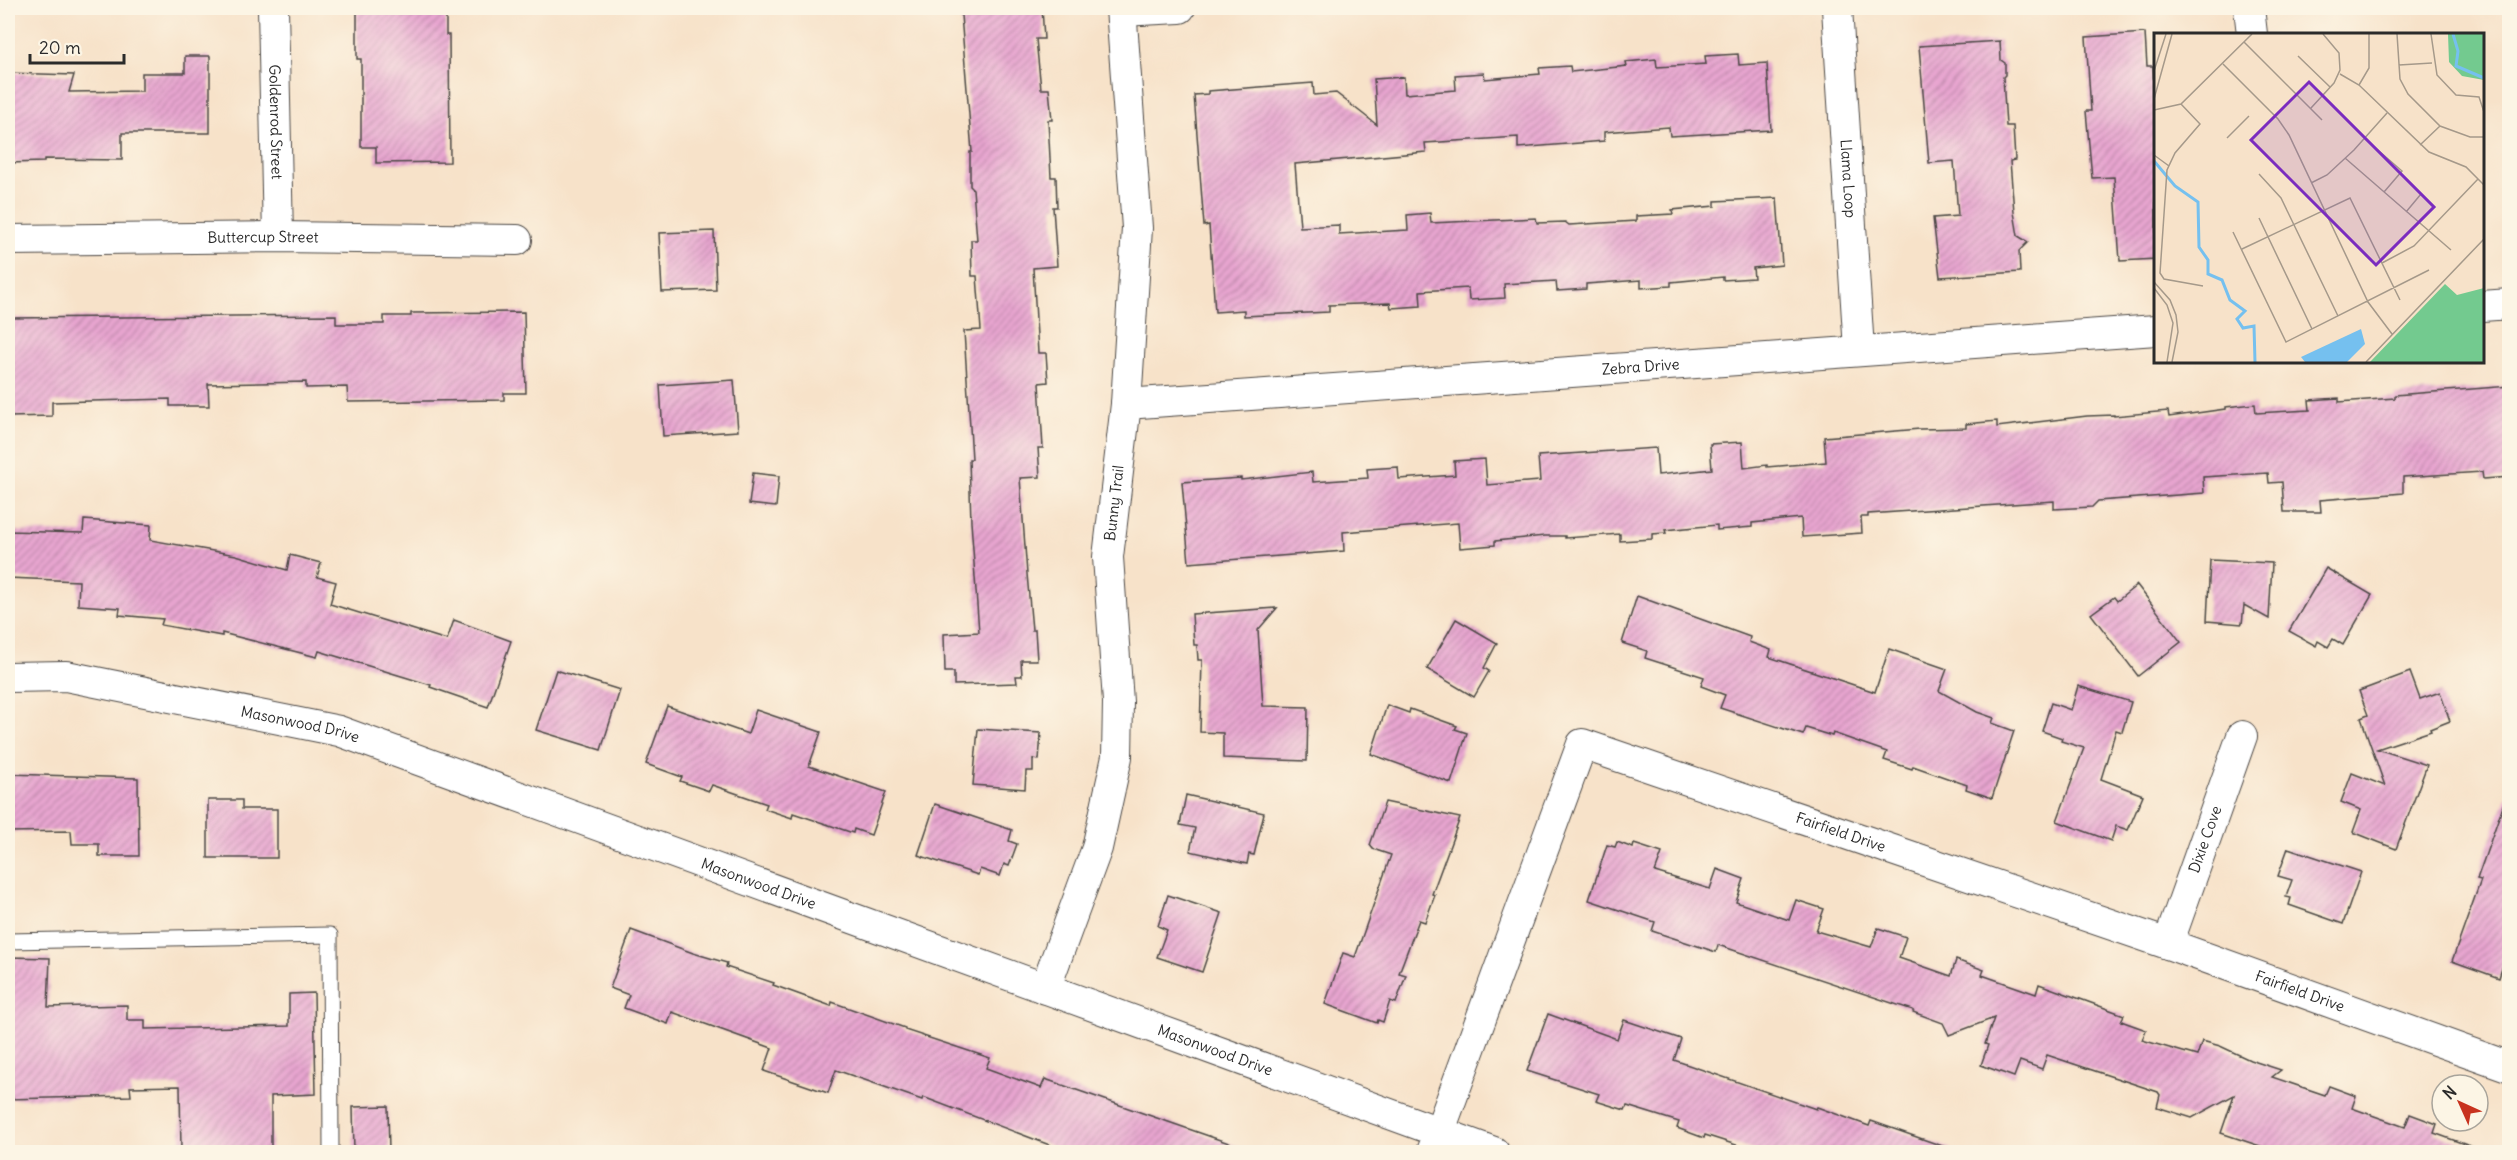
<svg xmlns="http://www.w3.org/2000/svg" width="2517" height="1160" font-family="Delius,sans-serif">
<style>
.building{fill:url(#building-hatch)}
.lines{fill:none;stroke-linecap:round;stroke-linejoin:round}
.lane-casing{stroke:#4a4643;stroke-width:17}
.street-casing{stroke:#4a4643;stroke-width:32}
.lane{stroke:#fff;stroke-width:15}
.street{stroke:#fff;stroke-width:30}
.labels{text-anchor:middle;stroke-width:6;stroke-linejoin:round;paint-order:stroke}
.street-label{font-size:15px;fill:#2b2b2b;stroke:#fcf5e5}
.inset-river{fill:none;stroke:#75c0ef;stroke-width:3}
.inset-road{fill:none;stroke:#a5998a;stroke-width:1.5}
.view{fill:#7b2cbf;fill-opacity:0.15;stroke:#7b2cbf;stroke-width:3}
.inset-edge{fill:none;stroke:#2b2b2b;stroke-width:3}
</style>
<defs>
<pattern id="building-hatch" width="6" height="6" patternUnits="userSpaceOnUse" patternTransform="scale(1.5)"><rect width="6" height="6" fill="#e8a5d0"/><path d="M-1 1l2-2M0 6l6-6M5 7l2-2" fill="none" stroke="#bc87a9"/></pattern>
</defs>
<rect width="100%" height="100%" fill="#fcf5e5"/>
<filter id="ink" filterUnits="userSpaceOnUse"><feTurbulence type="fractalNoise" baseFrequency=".0167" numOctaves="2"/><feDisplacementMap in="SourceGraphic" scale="12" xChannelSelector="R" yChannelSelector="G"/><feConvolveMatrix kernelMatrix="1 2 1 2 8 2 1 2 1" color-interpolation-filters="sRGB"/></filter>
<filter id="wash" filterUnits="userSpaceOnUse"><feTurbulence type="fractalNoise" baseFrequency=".008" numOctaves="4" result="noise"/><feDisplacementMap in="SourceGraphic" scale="24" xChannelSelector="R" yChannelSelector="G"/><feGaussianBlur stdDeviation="1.35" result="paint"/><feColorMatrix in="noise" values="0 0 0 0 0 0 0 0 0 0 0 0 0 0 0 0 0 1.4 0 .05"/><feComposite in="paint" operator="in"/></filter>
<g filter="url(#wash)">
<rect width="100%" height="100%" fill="#f7e2c9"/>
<g id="blocks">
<!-- building -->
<g class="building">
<polygon points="357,8 446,8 446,35 449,35 450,162 376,163 376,147 361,147 361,59 357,59"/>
<polygon points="963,8 1018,8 1019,10 1042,8 1044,39 1036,39 1041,89 1049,89 1052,120 1048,120 1051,177 1056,177 1057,207 1053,207 1057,266 1033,268 1038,353 1046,353 1048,382 1039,383 1043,448 1038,448 1040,477 1020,478 1027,574 1032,630 1035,630 1037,660 1021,660 1022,676 1016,676 1017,683 954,685 954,672 945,672 944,634 979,632 971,522 969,459 972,459 964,331 981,330 977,276 972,276 971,240 977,240 973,189 970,186 970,152 972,152 961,15 964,14"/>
<polygon points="2145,33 2147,66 2153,66 2156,127 2156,259 2120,261 2114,177 2092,178 2086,111 2091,111 2086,37"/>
<polygon points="2000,41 2001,60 2005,63 2005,75 2003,77 2006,126 2013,126 2015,160 2010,161 2014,212 2018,236 2028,242 2019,251 2020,272 1940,277 1933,218 1958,216 1954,161 1929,163 1919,46"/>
<polygon points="1738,54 1739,65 1767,63 1771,130 1670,136 1669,127 1604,132 1604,141 1518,148 1518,137 1425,143 1426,152 1295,164 1300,227 1339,225 1339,234 1408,230 1407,215 1430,213 1431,223 1536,218 1537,223 1565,222 1569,225 1636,221 1636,216 1673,214 1672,210 1715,206 1715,201 1777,198 1782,265 1753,268 1754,278 1723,280 1723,277 1671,282 1671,286 1641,288 1641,280 1586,284 1586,289 1557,291 1556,281 1504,284 1505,298 1469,300 1468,288 1420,291 1421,306 1391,308 1390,303 1329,305 1329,312 1244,316 1244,310 1215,312 1209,225 1204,226 1194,95 1208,94 1208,91 1313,83 1314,95 1336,93 1377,125 1374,79 1404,77 1405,94 1456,90 1455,75 1484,73 1485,79 1540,74 1539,68 1570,66 1571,72 1627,66 1626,62 1656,59 1657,67 1706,64 1705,56"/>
<polygon points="185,56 210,56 210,133 122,133 122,160 44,159 44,162 8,163 8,73 74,75 69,92 142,91 142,73 185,73"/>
<polygon points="714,231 716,290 662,292 659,233"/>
<polygon points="524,312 526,393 504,393 504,400 348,402 347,387 306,388 306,382 208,384 209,406 170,406 170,399 52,402 52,416 8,417 8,318 336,315 336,324 384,324 384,316 411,316 411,313"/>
<polygon points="734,380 738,431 663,436 660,385"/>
<polygon points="2510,386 2510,477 2483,479 2482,472 2403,477 2403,493 2320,500 2321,512 2284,512 2282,482 2269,483 2268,473 2203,477 2204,493 2098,501 2092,507 2054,509 2054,501 1868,514 1868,517 1861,517 1862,533 1802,537 1801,518 1752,523 1752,527 1717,530 1717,525 1665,530 1666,533 1652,534 1652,539 1620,541 1620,534 1565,538 1565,536 1545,536 1495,541 1495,545 1460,548 1458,523 1343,532 1344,551 1189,563 1182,482 1241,478 1241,480 1312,472 1313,482 1368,478 1367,469 1398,467 1399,479 1455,475 1454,461 1485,459 1487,485 1540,481 1538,456 1656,448 1658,475 1712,469 1710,444 1742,442 1744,468 1767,465 1767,467 1826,462 1824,437 1920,429 1966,428 1966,424 1997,421 1997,427 2087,416 2114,415 2114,416 2168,411 2169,417 2225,409 2225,407 2255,404 2256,413 2310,410 2309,400 2339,398 2339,402 2395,398 2395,395"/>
<polygon points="753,473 779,476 776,507 749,504"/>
<polygon points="84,520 151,525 150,540 236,555 287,570 290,555 321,563 317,577 336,582 330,604 447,640 454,620 511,641 488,707 430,687 431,685 319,651 317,657 222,633 222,636 161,625 163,619 119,615 120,608 78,605 79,581 8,578 8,531 83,533"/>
<polygon points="2210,560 2272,563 2269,619 2244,605 2242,624 2207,621"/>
<polygon points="2326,568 2372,595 2343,645 2333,639 2328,647 2318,641 2316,646 2289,631"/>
<polygon points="2137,585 2181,642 2138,676 2091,614 2114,597 2117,601"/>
<polygon points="1637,596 1750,637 1749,642 1771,650 1769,657 1875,692 1889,649 1947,669 1939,691 1977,712 1994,718 1992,723 2014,731 1992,798 1966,789 1967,785 1913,766 1912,769 1884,760 1887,752 1833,733 1832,736 1806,728 1803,735 1720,708 1725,695 1701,686 1704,677 1645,658 1647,651 1622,643"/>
<polygon points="1277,608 1258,630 1263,706 1308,707 1307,761 1223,758 1223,733 1200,732 1202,660 1198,660 1197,645 1194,645 1192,614"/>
<polygon points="1456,619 1497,643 1484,668 1489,671 1474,697 1427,669"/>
<polygon points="556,670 620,690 601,750 536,730"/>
<polygon points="2410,672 2420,699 2440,692 2450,721 2430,729 2431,731 2377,749 2427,765 2396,849 2353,832 2361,810 2341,802 2352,773 2385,786 2361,718 2368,715 2359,691"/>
<polygon points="2078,686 2131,702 2122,732 2116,730 2101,779 2143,795 2128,830 2116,826 2111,841 2057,821 2084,748 2061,741 2062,738 2042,731 2051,703 2071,710"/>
<polygon points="1387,705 1409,713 1410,709 1457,726 1455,729 1467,733 1451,783 1371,754"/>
<polygon points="667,706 748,734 756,710 821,732 809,766 886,792 871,835 854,829 853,833 793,813 792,818 765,809 767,804 712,785 709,791 680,781 682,777 646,764"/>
<polygon points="978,729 1041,733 1039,760 1033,759 1033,771 1026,771 1025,789 973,785"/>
<polygon points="8,774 138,778 139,856 99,856 99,844 72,844 71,831 8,832"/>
<polygon points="1186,795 1264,813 1254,855 1249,854 1247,864 1190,851 1195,828 1180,825"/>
<polygon points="2506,797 2510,797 2510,964 2504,962 2499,978 2452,961 2481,880 2477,879"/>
<polygon points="208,800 242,800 242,809 277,809 277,858 208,858"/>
<polygon points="1385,802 1460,818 1432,894 1435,895 1425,922 1419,920 1399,973 1406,975 1396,1003 1390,1001 1383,1022 1378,1020 1377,1023 1325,1004 1343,953 1355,957 1391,855 1373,849 1370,845"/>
<polygon points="935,804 1012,830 1009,841 1017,844 1009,866 1004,864 1000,876 980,869 978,875 918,855"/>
<polygon points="1617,842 1633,848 1634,844 1662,853 1655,872 1710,889 1717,869 1744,879 1736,902 1789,920 1796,900 1824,909 1816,931 1871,947 1878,928 1906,937 1899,958 1951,976 1956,960 1984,970 1982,975 2036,994 2039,984 2124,1015 2121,1021 2146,1030 2142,1040 2197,1056 2202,1041 2220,1046 2250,1060 2281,1070 2272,1077 2325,1095 2329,1086 2356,1096 2352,1108 2405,1127 2410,1114 2437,1124 2434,1133 2478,1149 2477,1152 2290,1152 2280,1148 2278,1152 2221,1133 2234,1095 2192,1118 2157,1107 2160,1095 2158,1092 2047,1055 2042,1069 2020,1061 2014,1077 1981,1065 1988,1045 1985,1044 1994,1018 1949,1035 1943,1023 1913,1012 1913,1010 1718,945 1716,952 1652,931 1655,922 1589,900 1607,845 1615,847"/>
<polygon points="2288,848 2361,872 2343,924 2289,905 2291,898 2286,897 2292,880 2278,876"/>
<polygon points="1168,895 1222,913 1202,972 1157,957 1167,930 1158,926"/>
<polygon points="631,930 693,953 727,963 726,967 774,983 773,985 831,1006 832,1002 905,1028 905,1030 990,1058 986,1068 1041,1088 1045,1079 1246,1149 1245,1152 1068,1152 923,1097 922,1100 836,1070 828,1093 764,1071 772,1048 672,1012 668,1024 624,1008 629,995 610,988"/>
<polygon points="8,957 50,958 48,1007 127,1005 127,1020 145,1020 145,1029 289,1026 289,994 314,993 316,1094 271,1096 271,1152 181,1152 180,1086 130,1087 131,1096 8,1099"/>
<polygon points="1548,1014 1617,1039 1624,1020 1681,1039 1674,1060 1816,1109 1817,1107 1869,1126 1871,1121 1951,1149 1950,1152 1758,1152 1705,1135 1704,1138 1677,1128 1679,1122 1627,1106 1625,1110 1596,1101 1599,1094 1527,1071"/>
<polygon points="388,1106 389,1152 354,1152 353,1107"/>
</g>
</g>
</g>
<g filter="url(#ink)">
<use href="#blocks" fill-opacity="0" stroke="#4a4643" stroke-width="1.5"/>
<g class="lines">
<!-- lane casing -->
<g class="lane-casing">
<polyline id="lane" points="8,941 330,935 331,1152"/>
</g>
<!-- street casing -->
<g class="street-casing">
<g id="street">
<path id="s1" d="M 273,8 L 278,237"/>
<path id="s2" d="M 1837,8 L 1859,350"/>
<polyline points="2249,8 2252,34"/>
<polyline points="1121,11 1180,8"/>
<path id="s3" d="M 8,240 L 278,237 L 517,240"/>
<polyline points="2482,306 2510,304"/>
<path id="s4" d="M 1126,404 L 2156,330"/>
<path id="s5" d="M 8,677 L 66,676 L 339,731 L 1494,1152"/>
<path id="s6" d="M 2168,944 L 2242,736"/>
<path id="s7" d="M 1045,989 L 1097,848 L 1117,757 L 1118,702 L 1108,557 L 1126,404 L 1137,228 L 1121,8"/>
<path id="s8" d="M 1432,1152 L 1582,744 L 2168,944 L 2510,1067"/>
</g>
</g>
<!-- lane -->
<use href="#lane" class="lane"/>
<!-- street -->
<use href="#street" class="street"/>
</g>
</g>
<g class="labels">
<!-- street labels -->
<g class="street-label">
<text dy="5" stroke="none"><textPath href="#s1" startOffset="114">Goldenrod Street</textPath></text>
<text dy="5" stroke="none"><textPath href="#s2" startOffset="171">Llama Loop</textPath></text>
<text dy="5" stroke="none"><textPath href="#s3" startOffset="255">Buttercup Street</textPath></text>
<text dy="5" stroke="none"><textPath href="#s4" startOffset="516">Zebra Drive</textPath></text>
<text dy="5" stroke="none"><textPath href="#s7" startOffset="498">Bunny Trail</textPath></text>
<text dy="5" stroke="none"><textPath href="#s5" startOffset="297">Masonwood Drive</textPath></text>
<text dy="5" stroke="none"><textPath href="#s8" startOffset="708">Fairfield Drive</textPath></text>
<text dy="5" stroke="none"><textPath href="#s6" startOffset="111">Dixie Cove</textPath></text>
<text dy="5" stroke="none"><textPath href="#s5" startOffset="783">Masonwood Drive</textPath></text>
<text dy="5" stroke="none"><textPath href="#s8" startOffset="1194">Fairfield Drive</textPath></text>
<text dy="5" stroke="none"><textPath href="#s5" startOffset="1269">Masonwood Drive</textPath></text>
</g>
</g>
<!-- overview -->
<g transform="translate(2154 33)">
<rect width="330" height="330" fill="#f7e2c9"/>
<path d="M 294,1 L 330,1 L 330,47 L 308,43 L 295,29 ZM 291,251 L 303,262 L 330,255 L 330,329 L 216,329 Z" fill="#73ca8f"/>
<path d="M 207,296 L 211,311 L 193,329 L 151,329 L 147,324 Z" fill="#75c0ef"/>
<path class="inset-river" d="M 299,1 L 304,18 L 302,33 L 330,45M 0,128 L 21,153 L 44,169 L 45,214 L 54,227 L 54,241 L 68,247 L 76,267 L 91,278 L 83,286 L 89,295 L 100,293 L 101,329"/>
<path class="inset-road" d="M 243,1 L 246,46 L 254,61 L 286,93 L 316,104 L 330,104M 277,1 L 283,42 L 302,62 L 325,64 L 330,79M 90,9 L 168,87M 144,23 L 176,54M 69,31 L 124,86 L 135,102 L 214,269 L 238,301M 245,32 L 278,30M 0,38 L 12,1M 186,41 L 205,52 L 275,119 L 312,134 L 330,152M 205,52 L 215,35 L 215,1M 0,66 L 18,1M 27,71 L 46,91 L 21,120 L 13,137 L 6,240 L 10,246 L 49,253M 157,75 L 180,50 L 186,37 L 185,20 L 169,1M 0,77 L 27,71 L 98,1M 73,105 L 95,83M 210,105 L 248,138 L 230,159M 266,112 L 286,93M 0,122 L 15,133M 191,125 L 297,217M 105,141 L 127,165 L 184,283M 157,150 L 173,142 L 200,117 L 233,80M 252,179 L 267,161M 105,185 L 158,296M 79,199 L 132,309 L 275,237M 88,216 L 196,165 L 246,267M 228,230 L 260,213 L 324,146M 0,249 L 16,267 L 22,282 L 24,299 L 18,329M 0,255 L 13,272 L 19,290 L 13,329M 212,329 L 330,206"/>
<path class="view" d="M 155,49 L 280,174 L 222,232 L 97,107 Z"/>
<rect width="330" height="330" class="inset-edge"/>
</g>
<!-- margin -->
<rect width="2517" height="1160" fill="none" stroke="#fcf5e5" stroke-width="30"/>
<!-- north arrow -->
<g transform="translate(2460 1103) rotate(315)"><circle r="28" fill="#fcf5e5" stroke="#a8a49b" stroke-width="1.5"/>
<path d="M0-4.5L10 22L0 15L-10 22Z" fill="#c8321e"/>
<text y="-9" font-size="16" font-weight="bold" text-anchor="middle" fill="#2b2b2b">N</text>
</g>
<!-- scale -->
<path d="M30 54v9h94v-9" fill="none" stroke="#2b2b2b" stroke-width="3"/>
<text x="39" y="54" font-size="18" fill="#2b2b2b" stroke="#fcf5e5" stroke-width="4.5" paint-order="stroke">20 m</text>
</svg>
